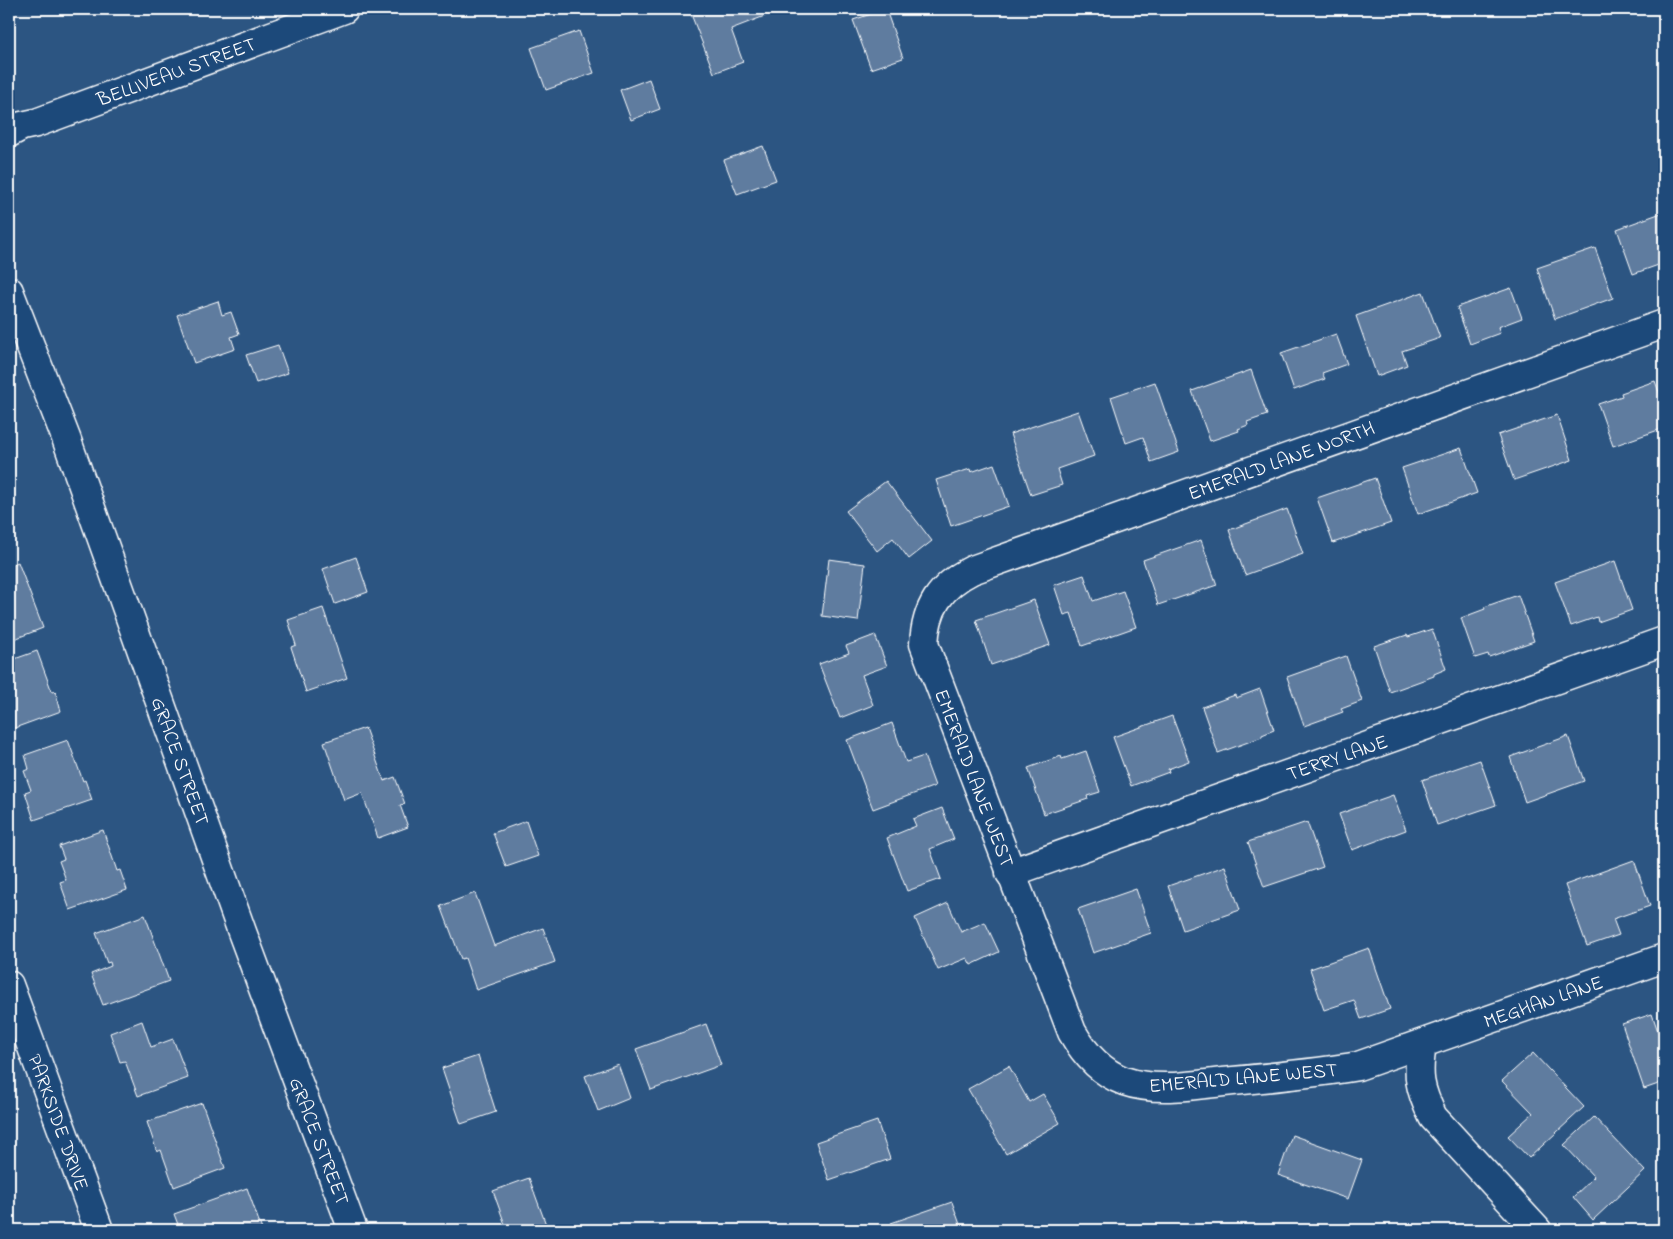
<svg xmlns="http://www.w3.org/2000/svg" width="1673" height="1239" font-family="'Indie Flower',sans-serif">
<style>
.building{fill:#5e7c9f;stroke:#fff}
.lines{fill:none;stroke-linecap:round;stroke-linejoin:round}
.minor-casing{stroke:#fff;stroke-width:31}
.minor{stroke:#1f4a7a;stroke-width:28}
.labels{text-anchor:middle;stroke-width:4.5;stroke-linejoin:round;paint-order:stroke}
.street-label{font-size:20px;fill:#fff;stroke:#1f4a7a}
</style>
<rect width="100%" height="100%" fill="#2c5582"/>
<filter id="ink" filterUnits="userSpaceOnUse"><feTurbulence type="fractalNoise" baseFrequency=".02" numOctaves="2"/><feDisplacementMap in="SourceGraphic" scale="10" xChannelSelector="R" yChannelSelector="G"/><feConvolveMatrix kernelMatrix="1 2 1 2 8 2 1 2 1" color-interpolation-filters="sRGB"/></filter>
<g filter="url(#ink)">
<!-- building -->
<g class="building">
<polygon points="689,9 783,9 731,29 743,62 714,73"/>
<polygon points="876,9 890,9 886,10 903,58 871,69 853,20 877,12"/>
<polygon points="579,31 594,73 546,90 531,48"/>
<polygon points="649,79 660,109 631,120 620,90"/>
<polygon points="763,146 776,180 737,194 724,160"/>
<polygon points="1664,212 1664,263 1633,274 1617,229"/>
<polygon points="1595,248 1613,298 1555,319 1537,268"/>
<polygon points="1511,288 1522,318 1498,327 1500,333 1470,344 1457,307"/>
<polygon points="1423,292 1440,338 1402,351 1407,365 1377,376 1356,316"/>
<polygon points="218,301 222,315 231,312 239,334 231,337 235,349 194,363 177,315"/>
<polygon points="1336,334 1347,364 1322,373 1325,379 1294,390 1281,353"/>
<polygon points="278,345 288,373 256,383 246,355"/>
<polygon points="1251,370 1267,415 1247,422 1248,425 1238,429 1239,431 1210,441 1192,391"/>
<polygon points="1655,381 1664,406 1664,428 1613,446 1598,404 1622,396 1621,393"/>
<polygon points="1155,382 1179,452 1151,462 1143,437 1126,443 1111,397"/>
<polygon points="1078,411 1094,456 1057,469 1062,485 1031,495 1010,434"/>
<polygon points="1557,415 1572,460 1514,480 1498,435"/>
<polygon points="1461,448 1477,493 1418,514 1402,468"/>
<polygon points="994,464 1009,506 951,526 936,480 970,469 971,472"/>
<polygon points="1375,478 1391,523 1333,543 1317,498"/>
<polygon points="886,481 932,541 909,559 893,538 877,551 846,511"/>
<polygon points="1287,509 1303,554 1245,575 1229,530"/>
<polygon points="1201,540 1217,585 1158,605 1143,560"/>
<polygon points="356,557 368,592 335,604 323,569"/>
<polygon points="829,559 865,564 858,621 822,616"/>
<polygon points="1615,561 1632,610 1598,622 1597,617 1571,626 1555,582"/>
<polygon points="18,562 43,628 9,641 9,566"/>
<polygon points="1084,575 1093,601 1123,591 1136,627 1082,646 1071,613 1064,615 1054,585"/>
<polygon points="1518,595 1534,641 1489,657 1488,654 1475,658 1461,618 1485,609 1484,607"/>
<polygon points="1034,600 1050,645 991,665 976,620"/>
<polygon points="323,608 347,678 306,692 291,647 296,645 288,620"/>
<polygon points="1432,629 1446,669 1434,674 1434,676 1390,692 1374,646 1407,635 1408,637"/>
<polygon points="875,635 887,666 862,675 873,705 840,718 819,664 849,653 846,646"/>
<polygon points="37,651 52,692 55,691 61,711 9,730 9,661"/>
<polygon points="1346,656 1362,701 1341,709 1343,712 1304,726 1287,677"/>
<polygon points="1260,689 1274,730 1262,735 1262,737 1218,753 1202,707 1235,695 1236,698"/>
<polygon points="1172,716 1189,761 1168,769 1169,772 1131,786 1113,737"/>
<polygon points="892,723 906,762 924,756 935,786 873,809 847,740"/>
<polygon points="365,728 384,781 395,777 405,804 400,805 408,827 378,838 362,793 344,800 324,742"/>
<polygon points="1568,736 1584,781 1525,802 1510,757"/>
<polygon points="68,740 83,781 85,780 92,800 34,820 25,792 31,790 24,771 29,769 25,755"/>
<polygon points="1086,751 1100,792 1087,796 1088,799 1044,814 1028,768 1061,756 1062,759"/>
<polygon points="1480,760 1496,805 1437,825 1422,780"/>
<polygon points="1393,795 1406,830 1352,850 1339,814"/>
<polygon points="942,808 954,839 930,849 941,879 907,891 887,838 916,826 913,819"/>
<polygon points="526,821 538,856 506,867 493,833"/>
<polygon points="1307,822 1323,867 1264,887 1248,842"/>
<polygon points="103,830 117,871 120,870 127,890 70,910 60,882 66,880 59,861 64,859 59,846"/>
<polygon points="1634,860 1650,906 1613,919 1619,935 1587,946 1565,885"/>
<polygon points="1225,866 1240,910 1183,930 1168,886"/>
<polygon points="1136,889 1151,933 1093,953 1078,909"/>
<polygon points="475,893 494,946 543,928 555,962 476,990 465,958 461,959 441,906"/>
<polygon points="948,903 961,932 985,922 999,952 971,965 967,958 938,970 915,918"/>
<polygon points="145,915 169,981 103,1005 91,974 111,966 110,962 107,963 96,933"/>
<polygon points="1369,948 1390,1009 1361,1019 1354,1000 1324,1010 1310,969"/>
<polygon points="1652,1014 1660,1037 1664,1036 1664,1082 1644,1089 1622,1024"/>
<polygon points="142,1021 151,1047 173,1039 188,1078 138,1096 125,1061 120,1062 110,1033"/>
<polygon points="706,1024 721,1065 651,1090 636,1049"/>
<polygon points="1533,1053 1584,1107 1529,1158 1508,1136 1533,1113 1502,1081"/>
<polygon points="478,1056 496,1112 461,1124 442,1068"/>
<polygon points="618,1064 630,1098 598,1111 585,1076"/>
<polygon points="1009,1066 1029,1102 1043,1094 1060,1123 1006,1154 968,1089"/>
<polygon points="202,1103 225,1168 174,1187 161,1150 157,1152 147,1122"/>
<polygon points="1594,1117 1645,1171 1593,1220 1573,1197 1594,1177 1564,1145"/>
<polygon points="877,1121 890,1159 829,1180 816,1142"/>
<polygon points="1292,1135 1362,1160 1348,1199 1278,1175"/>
<polygon points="529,1178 548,1230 507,1230 493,1191"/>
<polygon points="247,1188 262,1230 180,1230 174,1214"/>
<polygon points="952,1202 962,1230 893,1230 891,1223"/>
</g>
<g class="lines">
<!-- minor casing -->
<g class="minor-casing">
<g id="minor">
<polyline points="9,133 22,126 36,123 344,9"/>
<polyline points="9,291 66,438 242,932 353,1230"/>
<path d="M 1664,324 L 972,570 C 940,586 926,608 924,644 L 1072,1032 C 1084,1053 1100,1072 1124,1081 C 1159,1093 1197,1084 1233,1081 C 1275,1077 1317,1073 1358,1066 L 1664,958"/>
<polyline points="1010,873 1664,641"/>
<polyline points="9,985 99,1230"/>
<path d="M 1422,1044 C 1417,1076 1419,1088 1433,1117 L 1537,1230"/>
</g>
</g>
<!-- minor -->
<use href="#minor" class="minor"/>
</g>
</g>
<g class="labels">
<!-- street labels -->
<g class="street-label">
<text transform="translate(176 71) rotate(-20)" y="7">BELLIVEAU STREET</text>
<text transform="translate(1281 460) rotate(-20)" y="7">EMERALD LANE NORTH</text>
<text transform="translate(1337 757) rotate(-19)" y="7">TERRY LANE</text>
<text transform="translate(181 761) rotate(70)" y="7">GRACE STREET</text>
<text transform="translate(975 778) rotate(69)" y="7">EMERALD LANE WEST</text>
<text transform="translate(1543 1001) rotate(-19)" y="7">MEGHAN LANE</text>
<text transform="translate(1243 1077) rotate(-5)" y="7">EMERALD LANE WEST</text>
<text transform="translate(59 1122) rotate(70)" y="7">PARKSIDE DRIVE</text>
<text transform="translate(320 1141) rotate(69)" y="7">GRACE STREET</text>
</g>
</g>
<!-- margin -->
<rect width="1673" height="1239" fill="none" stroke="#1f4a7a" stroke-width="30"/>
<rect x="15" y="15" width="1643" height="1209" fill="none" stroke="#fff" stroke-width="2" filter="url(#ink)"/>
</svg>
